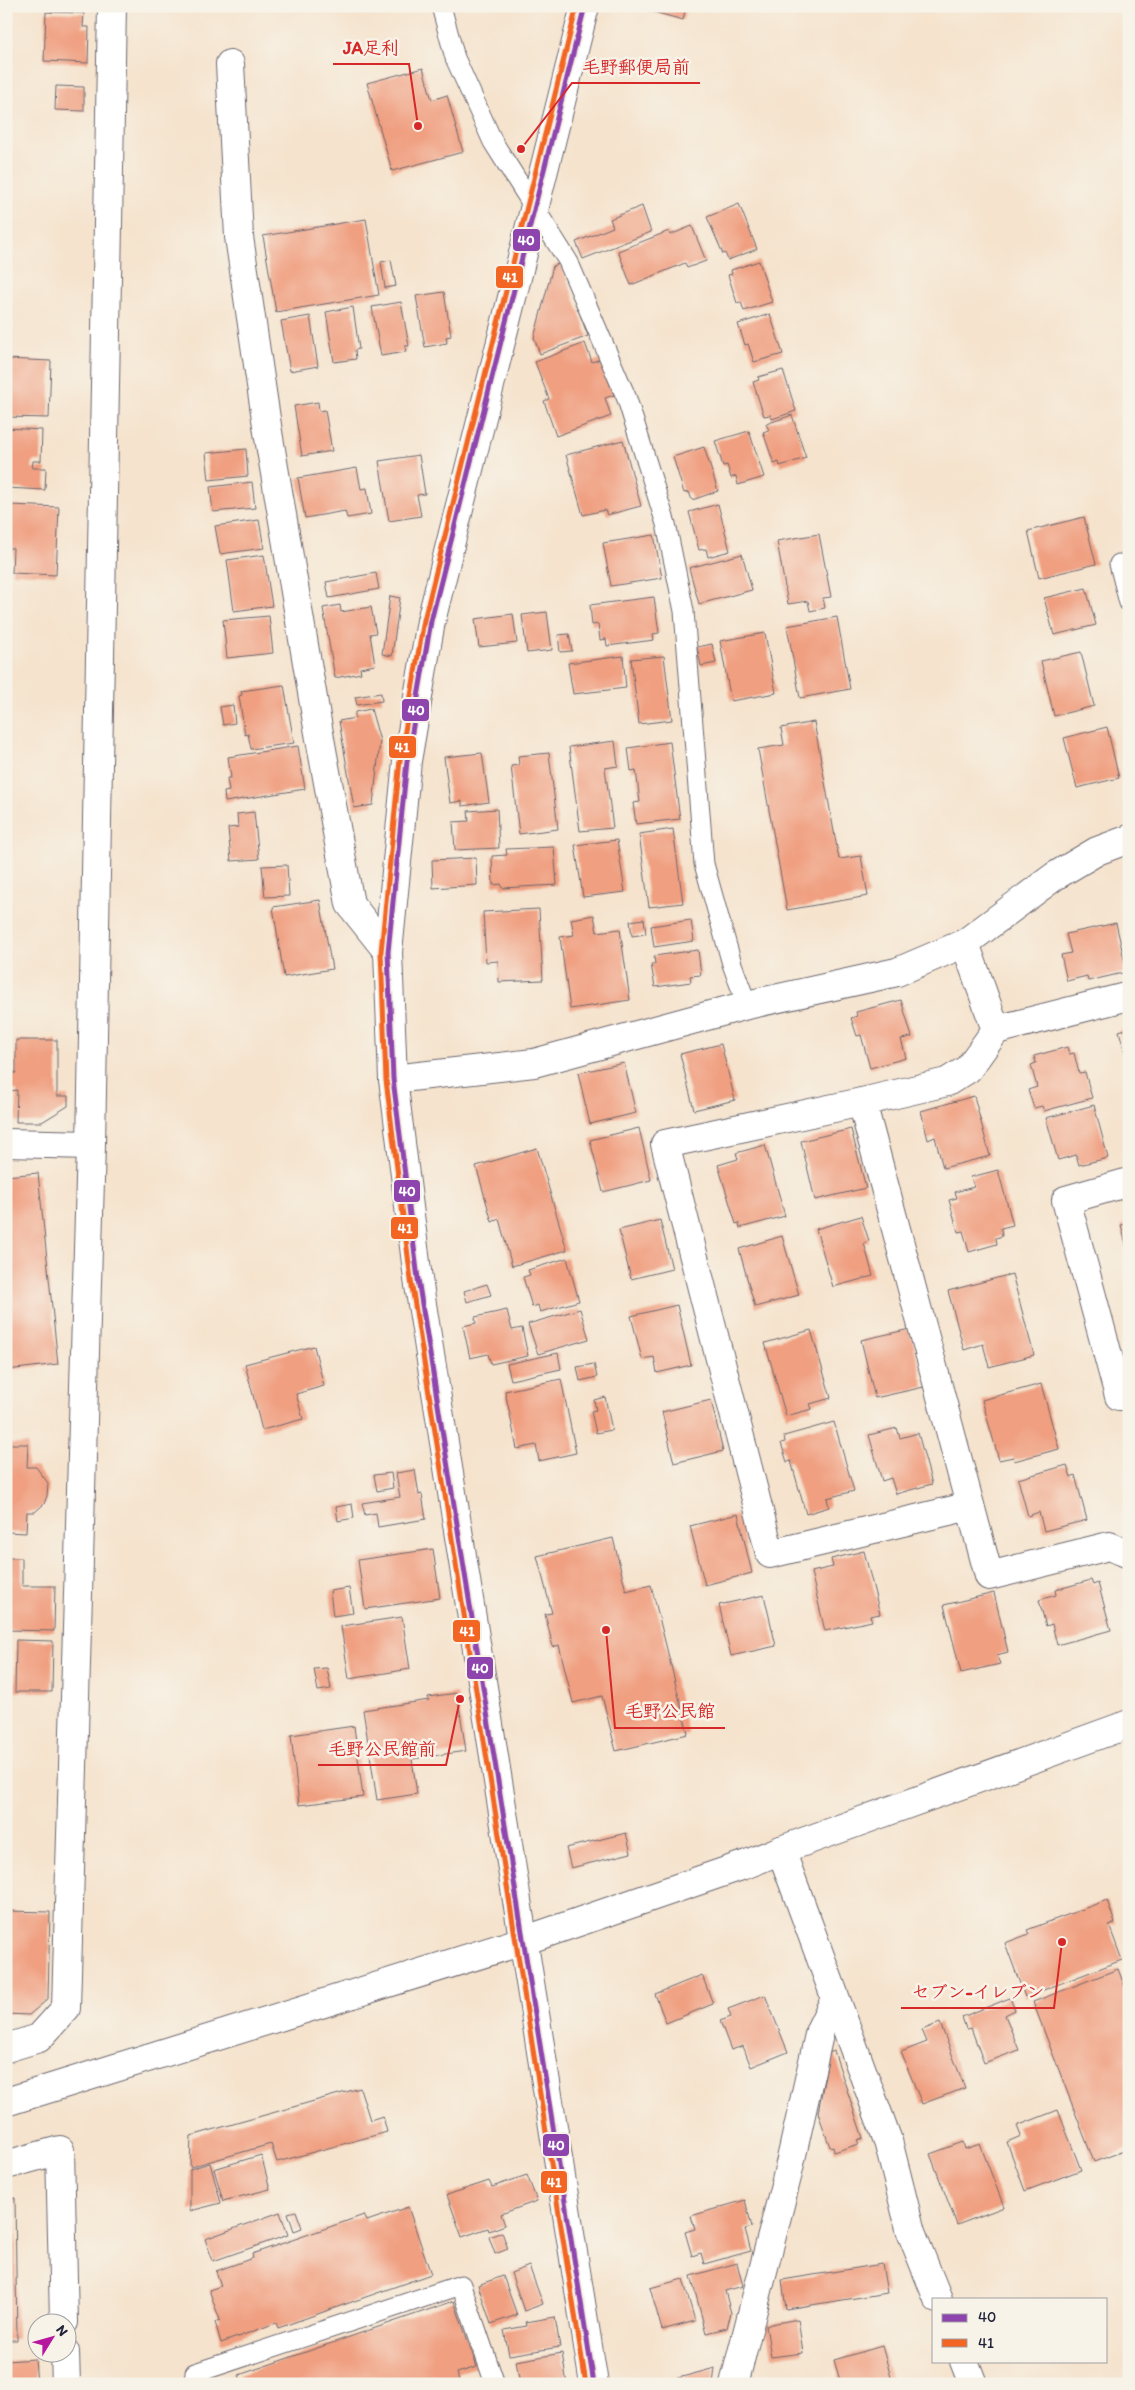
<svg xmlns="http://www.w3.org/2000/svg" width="1135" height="2390" font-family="Itim,'Klee One',sans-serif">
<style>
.building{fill:#f09f80}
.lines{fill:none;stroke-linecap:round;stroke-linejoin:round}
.lane-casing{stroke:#6c666e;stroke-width:21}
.street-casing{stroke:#6c666e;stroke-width:30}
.secondary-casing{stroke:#6c666e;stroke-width:30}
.primary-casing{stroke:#6c666e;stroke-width:30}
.lane{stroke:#fff;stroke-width:19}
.street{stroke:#fff;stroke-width:28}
.secondary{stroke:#fff;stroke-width:28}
.primary{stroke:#fff;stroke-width:28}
.bus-1-casing{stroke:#f7f3e8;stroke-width:9}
.bus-2-casing{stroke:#f7f3e8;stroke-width:9}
.bus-1{stroke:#8e44ad;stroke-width:5}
.bus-2{stroke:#f26522;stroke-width:5}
.leader{fill:none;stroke:#d62828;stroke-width:2}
.callout-dot{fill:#d62828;stroke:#f7f3e8;stroke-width:2}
.callout-label{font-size:18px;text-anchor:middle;font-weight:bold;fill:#d62828;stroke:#f7f3e8;stroke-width:5;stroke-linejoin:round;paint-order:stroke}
.line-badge{stroke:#f7f3e8;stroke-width:2}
.badge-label{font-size:14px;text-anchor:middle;font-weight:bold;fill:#fff}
</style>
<rect width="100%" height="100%" fill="#f7f3e8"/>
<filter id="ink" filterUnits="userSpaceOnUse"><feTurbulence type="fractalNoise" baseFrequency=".02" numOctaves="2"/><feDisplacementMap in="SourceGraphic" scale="10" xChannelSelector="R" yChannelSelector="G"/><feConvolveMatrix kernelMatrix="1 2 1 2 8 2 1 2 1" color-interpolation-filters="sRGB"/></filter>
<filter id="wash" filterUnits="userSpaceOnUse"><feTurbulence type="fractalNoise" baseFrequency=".0096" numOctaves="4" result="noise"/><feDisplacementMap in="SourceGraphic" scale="20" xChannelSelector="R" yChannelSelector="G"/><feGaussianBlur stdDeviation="1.12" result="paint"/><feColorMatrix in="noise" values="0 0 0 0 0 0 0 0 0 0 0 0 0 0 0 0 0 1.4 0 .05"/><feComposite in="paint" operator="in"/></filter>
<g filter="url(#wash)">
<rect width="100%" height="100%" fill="#f5e3cd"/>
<g id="blocks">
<!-- building -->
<g class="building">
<polygon points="632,6 686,6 683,20"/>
<polygon points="46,12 84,13 83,27 89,27 88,63 44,61"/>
<polygon points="6,19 9,19 8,58 6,57"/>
<polygon points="423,68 432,100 447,95 463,152 392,171 367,83"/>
<polygon points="56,86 84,87 84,111 55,110"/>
<polygon points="739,204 757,249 728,260 725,253 723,254 707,217"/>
<polygon points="642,206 651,232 583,259 576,242 613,227 610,219"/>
<polygon points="366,219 379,295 276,312 263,236"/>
<polygon points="692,226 706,261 687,268 685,263 631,285 618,251 669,231 670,235"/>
<polygon points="391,260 396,286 385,288 381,262"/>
<polygon points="759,261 772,302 744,311 741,302 737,303 728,275 732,274 731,270"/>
<polygon points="561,263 588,336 540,354 534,338 553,266"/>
<polygon points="444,292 451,336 446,337 447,343 425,347 416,296"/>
<polygon points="401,302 409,346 405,346 406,352 381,356 372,307"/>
<polygon points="353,307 359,349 355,350 356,359 334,362 326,312"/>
<polygon points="770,314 783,354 754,362 748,344 745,345 738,324"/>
<polygon points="310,316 318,366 290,371 281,321"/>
<polygon points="585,343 592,362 600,359 614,395 605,398 611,416 556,436 544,401 549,399 535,362"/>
<polygon points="6,359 51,361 49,418 6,417"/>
<polygon points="783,370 796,411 772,419 771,415 764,416 753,382 759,380 758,377"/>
<polygon points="318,402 319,411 325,410 332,451 302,456 294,406"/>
<polygon points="792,415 806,458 780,466 779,462 774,464 763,432 769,430 766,424"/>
<polygon points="6,428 42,430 41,461 33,461 32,468 46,468 45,490 6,488"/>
<polygon points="749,431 764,477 738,485 736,476 731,478 727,465 723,466 715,441"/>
<polygon points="623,440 641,506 607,515 605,510 583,515 566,455"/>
<polygon points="704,447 718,491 692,500 689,492 684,493 673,457"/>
<polygon points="246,449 248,476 209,480 206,453"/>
<polygon points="419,455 425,494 417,495 421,516 389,521 379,461"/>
<polygon points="357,468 361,489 367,488 371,514 347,518 345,511 305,518 298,478"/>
<polygon points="252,482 255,508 213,512 210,487"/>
<polygon points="718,504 730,551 708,557 706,549 699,550 689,512"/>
<polygon points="10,505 59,507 56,575 12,573 13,548 6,548 6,529 10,529"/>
<polygon points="1084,517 1096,564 1039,578 1028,531"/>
<polygon points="259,520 264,548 220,554 215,526"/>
<polygon points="819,534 831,597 823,598 825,608 810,611 808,601 788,604 777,541"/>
<polygon points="654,535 662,578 611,586 603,543"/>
<polygon points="742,554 752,590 699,604 689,568"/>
<polygon points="264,555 272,606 234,611 227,560"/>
<polygon points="376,573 379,589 329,598 326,582"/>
<polygon points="1086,588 1096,625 1054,635 1044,598"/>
<polygon points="390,596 400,598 392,656 382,654"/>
<polygon points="654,597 659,633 653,634 654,640 607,646 606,639 600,640 598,624 592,625 590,605"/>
<polygon points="340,605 341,612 371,607 376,633 370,634 375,665 360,668 361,673 335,678 323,608"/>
<polygon points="547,612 552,650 527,653 522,615"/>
<polygon points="513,614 517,643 479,647 475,619"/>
<polygon points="269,616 273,653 227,658 223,620"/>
<polygon points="837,617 850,689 800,698 787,626"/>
<polygon points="765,633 776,693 731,701 720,641"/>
<polygon points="569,634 572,651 560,652 558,635"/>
<polygon points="712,644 716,663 701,666 697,647"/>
<polygon points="1081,652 1094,706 1054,716 1041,661"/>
<polygon points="623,656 626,688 573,694 568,663"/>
<polygon points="664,656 672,720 639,724 631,659"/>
<polygon points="284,685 294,743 251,749 248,734 245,735 239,696 242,695 241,691"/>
<polygon points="381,693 382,701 357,705 355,697"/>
<polygon points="233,705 235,723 223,725 220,707"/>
<polygon points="371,709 380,741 373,805 354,808 339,721 355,718 355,712"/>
<polygon points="814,722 839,859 861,856 868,896 787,910 758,749 784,745 781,728"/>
<polygon points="1107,727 1119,778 1077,788 1064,738"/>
<polygon points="615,741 618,766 605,768 613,828 580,831 569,747"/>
<polygon points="670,742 680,819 636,824 633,803 640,802 636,770 631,771 628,748"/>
<polygon points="298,746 305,789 225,802 224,792 229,791 227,778 231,778 228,757"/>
<polygon points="482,753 489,802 462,806 462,801 450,803 444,757"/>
<polygon points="549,753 558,829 519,834 511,766 519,765 518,756"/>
<polygon points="497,809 499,848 455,850 453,822 469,821 468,811"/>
<polygon points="254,812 259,859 231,861 228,828 238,827 237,814"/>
<polygon points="673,829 683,903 649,907 639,834"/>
<polygon points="617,840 625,892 583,897 575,845"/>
<polygon points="554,847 557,885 502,888 501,884 493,885 492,856 507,855 506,849"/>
<polygon points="476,858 477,885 433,888 432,860"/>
<polygon points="287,865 289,896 265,897 262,866"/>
<polygon points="320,900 332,969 284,977 273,907"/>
<polygon points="539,909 543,980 499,982 498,961 486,962 483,912"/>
<polygon points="594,915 597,932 620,929 630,1000 570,1009 560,937 574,935 571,919"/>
<polygon points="644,919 646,934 632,936 630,921"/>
<polygon points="691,920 694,941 654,947 651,926"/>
<polygon points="1116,923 1127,972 1088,981 1087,976 1067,981 1061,955 1071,953 1066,934"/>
<polygon points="698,950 701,975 690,976 691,982 655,987 651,964 655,964 654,956"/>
<polygon points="901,1000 912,1037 901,1039 906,1058 870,1068 861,1035 857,1036 851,1018 857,1016 856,1012"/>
<polygon points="1129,1028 1129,1064 1128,1064 1119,1031"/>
<polygon points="16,1040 57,1040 57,1096 68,1096 68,1106 42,1122 16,1122 17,1090 10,1091 10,1073 16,1073"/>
<polygon points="721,1044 735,1100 694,1110 680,1054"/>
<polygon points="1067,1047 1069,1054 1074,1053 1079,1073 1085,1072 1092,1098 1044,1111 1042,1106 1034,1108 1028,1090 1037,1087 1031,1065 1036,1063 1034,1056"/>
<polygon points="624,1063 636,1113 590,1124 578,1073"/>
<polygon points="974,1096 990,1156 943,1168 935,1137 928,1140 921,1111"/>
<polygon points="1094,1105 1108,1158 1079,1165 1076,1155 1058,1160 1046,1118"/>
<polygon points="639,1128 651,1180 603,1192 590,1140"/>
<polygon points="851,1129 866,1188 815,1200 801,1141"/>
<polygon points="765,1145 785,1216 740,1228 739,1223 736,1224 718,1165 738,1159 736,1153"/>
<polygon points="537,1148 567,1250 512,1266 499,1219 492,1222 476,1166"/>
<polygon points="998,1170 1013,1225 1001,1228 1002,1236 996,1238 997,1244 969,1252 963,1231 958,1232 949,1200 957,1198 955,1192 974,1187 971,1177"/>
<polygon points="38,1173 58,1364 7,1370 6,1176"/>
<polygon points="861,1216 869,1241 864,1243 873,1276 833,1287 816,1229"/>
<polygon points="660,1220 672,1269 631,1279 619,1230"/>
<polygon points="1129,1223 1129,1252 1128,1252 1121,1225"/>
<polygon points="782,1236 799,1295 755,1307 739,1249"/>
<polygon points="567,1258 579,1301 540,1312 538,1305 532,1307 523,1277 530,1275 528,1270"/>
<polygon points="1012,1274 1034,1355 989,1367 983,1344 964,1350 948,1291"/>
<polygon points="487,1284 491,1295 467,1302 464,1291"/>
<polygon points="677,1305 691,1365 657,1373 654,1357 642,1359 631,1316"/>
<polygon points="580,1309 589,1339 538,1354 528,1324"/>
<polygon points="507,1310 512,1330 522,1328 528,1356 491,1364 488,1354 470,1358 463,1326 476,1323 475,1317"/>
<polygon points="910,1329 924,1387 875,1398 861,1340"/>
<polygon points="811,1330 831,1398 810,1404 812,1409 786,1416 765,1343"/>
<polygon points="314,1346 324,1386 296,1394 303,1419 262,1430 245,1364"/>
<polygon points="558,1353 561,1369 511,1380 507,1364"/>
<polygon points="594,1364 597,1377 580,1381 577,1367"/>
<polygon points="561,1379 576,1453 539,1461 536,1445 517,1449 505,1391"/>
<polygon points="1041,1384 1059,1449 1014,1461 1013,1457 999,1460 982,1400"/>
<polygon points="605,1397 612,1430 596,1433 591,1411 596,1410 594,1400"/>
<polygon points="711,1400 723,1451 674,1463 662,1412"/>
<polygon points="834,1422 854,1491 827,1498 829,1507 806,1514 791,1461 787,1462 781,1443 785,1442 784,1436"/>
<polygon points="897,1428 900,1438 918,1433 932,1484 896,1494 891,1478 882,1481 869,1435"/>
<polygon points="6,1444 28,1444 27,1467 36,1467 48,1483 47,1496 44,1504 35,1512 27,1512 26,1533 6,1532"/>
<polygon points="1067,1465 1071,1477 1075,1475 1087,1520 1044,1531 1039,1512 1028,1516 1018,1479"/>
<polygon points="415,1470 419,1495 422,1494 426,1519 378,1527 376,1513 365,1515 362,1503 400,1497 396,1473"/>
<polygon points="391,1473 393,1488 377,1491 374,1475"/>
<polygon points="352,1504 354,1518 338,1521 336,1507"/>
<polygon points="738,1514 752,1573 705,1585 690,1526"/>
<polygon points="613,1538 626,1591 651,1585 688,1734 616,1751 602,1696 573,1703 559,1645 553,1647 545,1614 552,1613 537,1556"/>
<polygon points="433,1549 440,1598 365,1609 358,1560"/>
<polygon points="864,1551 880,1614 870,1616 872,1621 825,1631 811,1572 833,1567 831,1559"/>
<polygon points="6,1558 22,1558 22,1586 55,1586 54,1631 6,1630"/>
<polygon points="1091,1580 1093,1585 1098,1583 1111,1630 1057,1645 1052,1624 1046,1626 1039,1600 1056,1595 1055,1590"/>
<polygon points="349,1588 353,1613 333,1616 330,1591"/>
<polygon points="994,1593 1008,1652 997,1655 1000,1664 961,1673 944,1605"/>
<polygon points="764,1595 776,1646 731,1656 719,1605"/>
<polygon points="402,1617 410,1669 349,1679 341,1626"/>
<polygon points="16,1640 53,1641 52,1692 15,1692"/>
<polygon points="327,1668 331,1689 318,1691 314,1669"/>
<polygon points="457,1693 466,1751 412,1759 417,1794 377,1800 363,1710 429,1700 428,1697"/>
<polygon points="354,1726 363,1797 299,1805 291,1735"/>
<polygon points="626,1833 631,1853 571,1868 566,1848"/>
<polygon points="1107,1900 1115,1923 1109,1925 1122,1960 1025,1997 1005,1943 1029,1934 1027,1930"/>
<polygon points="6,1911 50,1912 48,1999 29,2015 6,2014"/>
<polygon points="1118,1969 1129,1998 1129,2149 1094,2162 1033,2002"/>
<polygon points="702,1975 713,2004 666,2023 655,1994"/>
<polygon points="765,1995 788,2052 751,2067 743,2046 731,2050 720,2021 731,2017 728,2009"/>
<polygon points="1010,1998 1015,2010 1005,2015 1019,2050 984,2063 971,2028 966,2029 962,2017"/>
<polygon points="940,2023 965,2088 922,2104 901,2052 927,2042 922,2030"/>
<polygon points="834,2051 863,2138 857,2140 859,2144 834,2152 833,2146 830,2147 818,2113 829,2053"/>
<polygon points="360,2088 370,2120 383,2116 387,2132 277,2162 271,2144 190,2167 191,2136"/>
<polygon points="1058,2110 1081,2170 1025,2191 1007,2142 1021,2136 1017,2126"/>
<polygon points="963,2142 965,2149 980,2144 1004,2207 957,2225 930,2154"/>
<polygon points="261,2155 270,2189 223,2201 214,2169"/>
<polygon points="210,2163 221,2203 190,2211 190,2169"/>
<polygon points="527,2175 537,2201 501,2214 505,2225 489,2231 488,2228 462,2237 447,2195 489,2181 492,2187"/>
<polygon points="6,2198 15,2198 17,2340 6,2340"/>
<polygon points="745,2200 752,2227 745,2229 751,2251 704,2264 701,2253 692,2256 685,2232 695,2229 691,2216"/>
<polygon points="408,2207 431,2274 278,2328 276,2323 221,2343 215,2322 220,2320 209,2290 221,2286 216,2271 253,2258 252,2254 364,2215 367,2221"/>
<polygon points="296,2211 302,2228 294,2231 288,2213"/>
<polygon points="280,2212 288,2235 213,2261 205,2239"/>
<polygon points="502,2232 508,2249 495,2254 489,2237"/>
<polygon points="737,2263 743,2286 725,2291 731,2313 727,2328 706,2333 691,2276"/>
<polygon points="882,2264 887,2293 786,2309 782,2280"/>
<polygon points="529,2266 543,2304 524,2311 511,2273"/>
<polygon points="503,2276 517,2315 491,2324 478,2285"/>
<polygon points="683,2279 695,2321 662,2330 650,2288"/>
<polygon points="454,2301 477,2367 457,2373 460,2384 242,2384 239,2375"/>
<polygon points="555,2317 560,2347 509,2355 504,2330 527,2326 526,2322"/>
<polygon points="798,2319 803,2353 771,2357 766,2325"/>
<polygon points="882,2346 893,2384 841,2384 834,2360"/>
<polygon points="562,2353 567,2384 520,2384 516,2361"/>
<polygon points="35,2359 37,2384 6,2384 6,2361"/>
<polygon points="715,2368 713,2384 660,2384 660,2383"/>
</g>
</g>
</g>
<g filter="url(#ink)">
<use href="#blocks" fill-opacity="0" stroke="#6c666e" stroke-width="1"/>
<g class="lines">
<!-- lane casing -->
<g class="lane-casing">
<g id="lane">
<polyline points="441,6 455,58 493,142 568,261 627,399 666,524 684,611 704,864 732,964 747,1005"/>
<polyline points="1119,564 1129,603"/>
<polyline points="194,2384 195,2373 461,2285 495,2384"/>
</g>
</g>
<!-- street casing -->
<g class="street-casing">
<g id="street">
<polyline points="230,64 239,237 268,432 317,722 350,904 388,952"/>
<polyline points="965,943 996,1030 968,1069 947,1082 862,1102 665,1144 770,1554 970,1506"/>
<polyline points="996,1030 1129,996"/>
<polyline points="393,1079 534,1063 747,1005 897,972 965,943 1055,876 1097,851 1129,839"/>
<polyline points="862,1102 989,1576 1109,1546 1129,1554"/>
<polyline points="6,1143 91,1145"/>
<polyline points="1129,1182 1066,1200 1119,1396 1129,1393"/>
<polyline points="781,1850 888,2141 911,2232 938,2299"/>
<polyline points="6,2048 39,2038 66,2008 91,1145 112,6"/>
<polyline points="6,2165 60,2150 64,2322"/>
<polyline points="65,2352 66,2384"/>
<polyline points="964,2361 973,2384"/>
<polyline points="734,2384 787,2177 820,2030 835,1999"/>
</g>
</g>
<!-- secondary casing -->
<g class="secondary-casing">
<polyline id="secondary" points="6,2102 523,1941 747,1864 781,1850 1129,1724"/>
</g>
<!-- primary casing -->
<g class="primary-casing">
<polyline id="primary" points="585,6 431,621 407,761 388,952 393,1079 418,1279 594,2384"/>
</g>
<!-- lane -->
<use href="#lane" class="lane"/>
<!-- street -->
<use href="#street" class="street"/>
<!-- secondary -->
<use href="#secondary" class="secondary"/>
<!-- primary -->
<use href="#primary" class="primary"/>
<!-- bus-1 casing -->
<g class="bus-1-casing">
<polyline id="bus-1" points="585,6 431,621 407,761 388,952 393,1079 418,1279 594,2384"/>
</g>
<!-- bus-2 casing -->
<g class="bus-2-casing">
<polyline id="bus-2" points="577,6 424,620 400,760 381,952 386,1080 411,1280 586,2384"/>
</g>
<!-- bus-1 -->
<use href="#bus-1" class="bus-1"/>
<!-- bus-2 -->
<use href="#bus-2" class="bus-2"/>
</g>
</g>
<!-- callouts -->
<path class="leader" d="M418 126L409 64H333M521 149L572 83H700M606 1630L615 1728H725M460 1699L446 1765H318M1062 1942L1054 2008H901"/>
<g class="callout-dot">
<circle cx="418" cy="126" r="5"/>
<circle cx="521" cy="149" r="5"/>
<circle cx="606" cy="1630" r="5"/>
<circle cx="460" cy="1699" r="5"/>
<circle cx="1062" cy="1942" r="5"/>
</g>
<g class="callout-label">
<text x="371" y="54">JA足利</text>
<text x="636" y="73">毛野郵便局前</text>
<text x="670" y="1717">毛野公民館</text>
<text x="382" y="1755">毛野公民館前</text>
<text x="978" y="1998">セブン-イレブン</text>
</g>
<g class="line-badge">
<rect x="512" y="228" width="29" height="24" rx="5" fill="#8e44ad"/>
<rect x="495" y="265" width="29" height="24" rx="5" fill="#f26522"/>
<rect x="401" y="698" width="29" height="24" rx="5" fill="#8e44ad"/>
<rect x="388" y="735" width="29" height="24" rx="5" fill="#f26522"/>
<rect x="393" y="1179" width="28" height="24" rx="5" fill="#8e44ad"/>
<rect x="390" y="1216" width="29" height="24" rx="5" fill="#f26522"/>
<rect x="452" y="1619" width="29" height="24" rx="5" fill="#f26522"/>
<rect x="466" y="1656" width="28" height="24" rx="5" fill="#8e44ad"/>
<rect x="542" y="2133" width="28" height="24" rx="5" fill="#8e44ad"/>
<rect x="540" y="2170" width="28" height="24" rx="5" fill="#f26522"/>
</g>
<g class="badge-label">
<text x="526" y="245">40</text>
<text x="510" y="282">41</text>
<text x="416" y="715">40</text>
<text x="402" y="752">41</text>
<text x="407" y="1196">40</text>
<text x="405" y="1233">41</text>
<text x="467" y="1636">41</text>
<text x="480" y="1673">40</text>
<text x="556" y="2150">40</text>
<text x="554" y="2187">41</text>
</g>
<!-- margin -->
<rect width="1135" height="2390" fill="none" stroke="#f7f3e8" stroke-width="25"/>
<!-- legend -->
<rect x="932" y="2298" width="175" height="65" fill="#f7f3e8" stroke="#a29fa3"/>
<rect x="942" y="2314" width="25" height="8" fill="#8e44ad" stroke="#a29fa3"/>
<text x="978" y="2322" font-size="15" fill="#22223b">40</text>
<rect x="942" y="2339" width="25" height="8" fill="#f26522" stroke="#a29fa3"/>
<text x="978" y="2348" font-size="15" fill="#22223b">41</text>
<!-- north arrow -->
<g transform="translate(52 2338) rotate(53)"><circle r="24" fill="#f7f3e8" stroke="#a29fa3"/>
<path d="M0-4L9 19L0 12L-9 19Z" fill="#b5179e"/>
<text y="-8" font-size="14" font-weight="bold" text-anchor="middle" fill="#22223b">N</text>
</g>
</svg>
